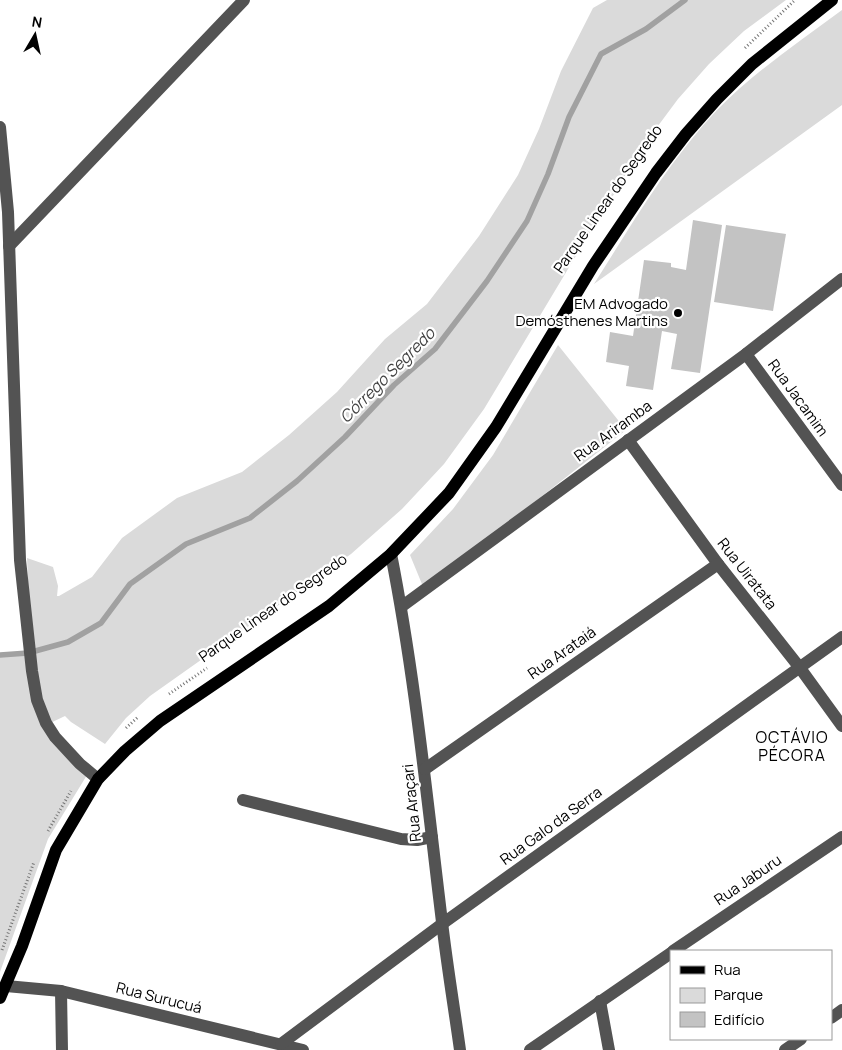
<svg xmlns="http://www.w3.org/2000/svg" width="842" height="1050" font-family="Manrope,sans-serif">
<style>
.green{fill:#dadada}
.lines{fill:none;stroke-linecap:round;stroke-linejoin:round}
.stream{stroke:#a1a1a1;stroke-width:5.5}
.building{fill:#c3c3c3}
.path{stroke:#757575;stroke-width:3;stroke-dasharray:1 2.5;stroke-linecap:butt}
.minor{stroke:#535353;stroke-width:12}
.major{stroke:#000;stroke-width:12}
.poi-dot{fill:#000;stroke:#fff;stroke-width:2}
.labels{text-anchor:middle;stroke-width:4.5;stroke-linejoin:round;paint-order:stroke}
.street-label{font-size:15px;fill:#000;stroke:#fff}
.poi-label{font-size:15px;fill:#000;stroke:#fff;text-anchor:end}
.water-label{font-size:16px;font-style:italic;fill:#424242;stroke:#fff}
.neighbourhood-label{font-size:16px;letter-spacing:1px;fill:#000;stroke:#fff}
</style>
<rect width="100%" height="100%" fill="#fff"/>
<!-- green -->
<g class="green">
<polygon points="607,0 786,0 744,31 709,64 678,99 649,138 586,239 484,409 444,464 402,509 351,554 150,696 126,718 105,744 71,722 65,716 46,725 87,775 48,839 0,972 0,654 25,651 29,604 27,558 53,567 58,586 57,596 59,596 92,577 122,538 177,498 242,472 289,435 337,392 385,339 427,304 479,236 518,175 539,129 561,71 593,8"/>
<path d="M 842,10 L 842,105 L 594,284 C 632,224 668,162 717,110 C 754,72 799,42 842,10 Z"/>
<polygon points="558,345 626,430 424,589 410,555 453,509 493,455"/>
</g>
<g class="lines">
<!-- stream -->
<polyline class="stream" points="0,655 28,653 68,642 101,623 130,584 186,544 250,518 297,481 345,437 394,385 435,349 487,281 527,221 548,174 569,117 601,54 646,29 685,0"/>
</g>
<!-- building -->
<g class="building">
<polygon points="693,220 722,225 700,373 671,369 677,334 662,331 653,390 626,386 629,366 606,362 610,332 633,336 644,260 671,263 671,267 686,270"/>
<polygon points="726,225 786,234 773,311 714,302"/>
</g>
<g class="lines">
<!-- path -->
<g class="path">
<polyline points="745,48 795,0"/>
<polyline points="169,694 207,668"/>
<polyline points="126,728 138,717"/>
<polyline points="48,831 71,791"/>
<polyline points="2,950 34,862"/>
</g>
<!-- minor -->
<g class="minor">
<polyline points="0,127 8,212 20,560 32,671 37,700 46,723 55,737 80,764 98,779"/>
<polyline points="9,246 244,0"/>
<polyline points="746,354 842,485"/>
<polyline points="628,440 718,564 800,668 842,726"/>
<path d="M 391,554 C 415,676 427,799 442,922 C 447,965 454,1007 460,1050"/>
<polyline points="401,607 746,354 842,279"/>
<polyline points="425,769 718,564"/>
<polyline points="243,800 401,839 417,840 432,837"/>
<polyline points="673,951 842,837"/>
<polyline points="6,986 61,991 303,1050"/>
<polyline points="61,991 62,1050"/>
<polyline points="600,1001 609,1050"/>
<polyline points="831,1018 842,1010"/>
<polyline points="281,1044 442,924 842,637"/>
<polyline points="530,1050 671,953"/>
<polyline points="785,1050 801,1039"/>
</g>
<!-- major -->
<polyline class="major" points="0,998 22,946 56,850 98,779 125,751 160,721 329,606 391,554 449,493 496,427 593,266 656,173 686,134 717,99 752,64 832,0"/>
</g>
<!-- markers -->
<circle class="poi-dot" cx="678" cy="313" r="5"/>
<g class="labels">
<!-- street labels -->
<g class="street-label">
<text transform="translate(608 199) rotate(-55)" y="5">Parque Linear do Segredo</text>
<text transform="translate(798 398) rotate(54)" y="5">Rua Jacamim</text>
<text transform="translate(613 431) rotate(-36)" y="5">Rua Ariramba</text>
<text transform="translate(747 574) rotate(52)" y="5">Rua Uiratata</text>
<text transform="translate(273 608) rotate(-35)" y="5">Parque Linear do Segredo</text>
<text transform="translate(562 653) rotate(-35)" y="5">Rua Arataiá</text>
<text transform="translate(412 803) rotate(-96)" y="5">Rua Araçari</text>
<text transform="translate(551 826) rotate(-36)" y="5">Rua Galo da Serra</text>
<text transform="translate(748 880) rotate(-34)" y="5">Rua Jaburu</text>
<text transform="translate(159 998) rotate(14)" y="5">Rua Surucuá</text>
</g>
<!-- poi labels -->
<g class="poi-label">
<text x="668" y="309">EM Advogado<tspan x="668" dy="17">Demósthenes Martins</tspan></text>
</g>
<!-- water labels -->
<g class="water-label">
<text transform="translate(387 375) rotate(-45)" y="6">Córrego Segredo</text>
</g>
<!-- neighbourhood labels -->
<g class="neighbourhood-label">
<text x="792" y="743">OCTÁVIO<tspan x="792" dy="18">PÉCORA</tspan></text>
</g>
</g>
<!-- legend -->
<rect x="670" y="950" width="162" height="90" fill="#ffffff" stroke="#999999"/>
<rect x="680" y="966" width="25" height="8" fill="#000000" stroke="#999999"/>
<text x="714" y="975" font-size="15" fill="#000000">Rua</text>
<rect x="680" y="988" width="25" height="15" fill="#dadada" stroke="#999999"/>
<text x="714" y="1000" font-size="15" fill="#000000">Parque</text>
<rect x="680" y="1012" width="25" height="15" fill="#c3c3c3" stroke="#999999"/>
<text x="714" y="1025" font-size="15" fill="#000000">Edifício</text>
<!-- north arrow -->
<g transform="translate(35 35) rotate(9)" stroke="#ffffff" stroke-width="4" paint-order="stroke">
<path d="M0-4L9 19L0 12L-9 19Z" fill="#000000"/>
<text y="-8" font-size="14" font-weight="bold" text-anchor="middle" fill="#000000">N</text>
</g>
</svg>
